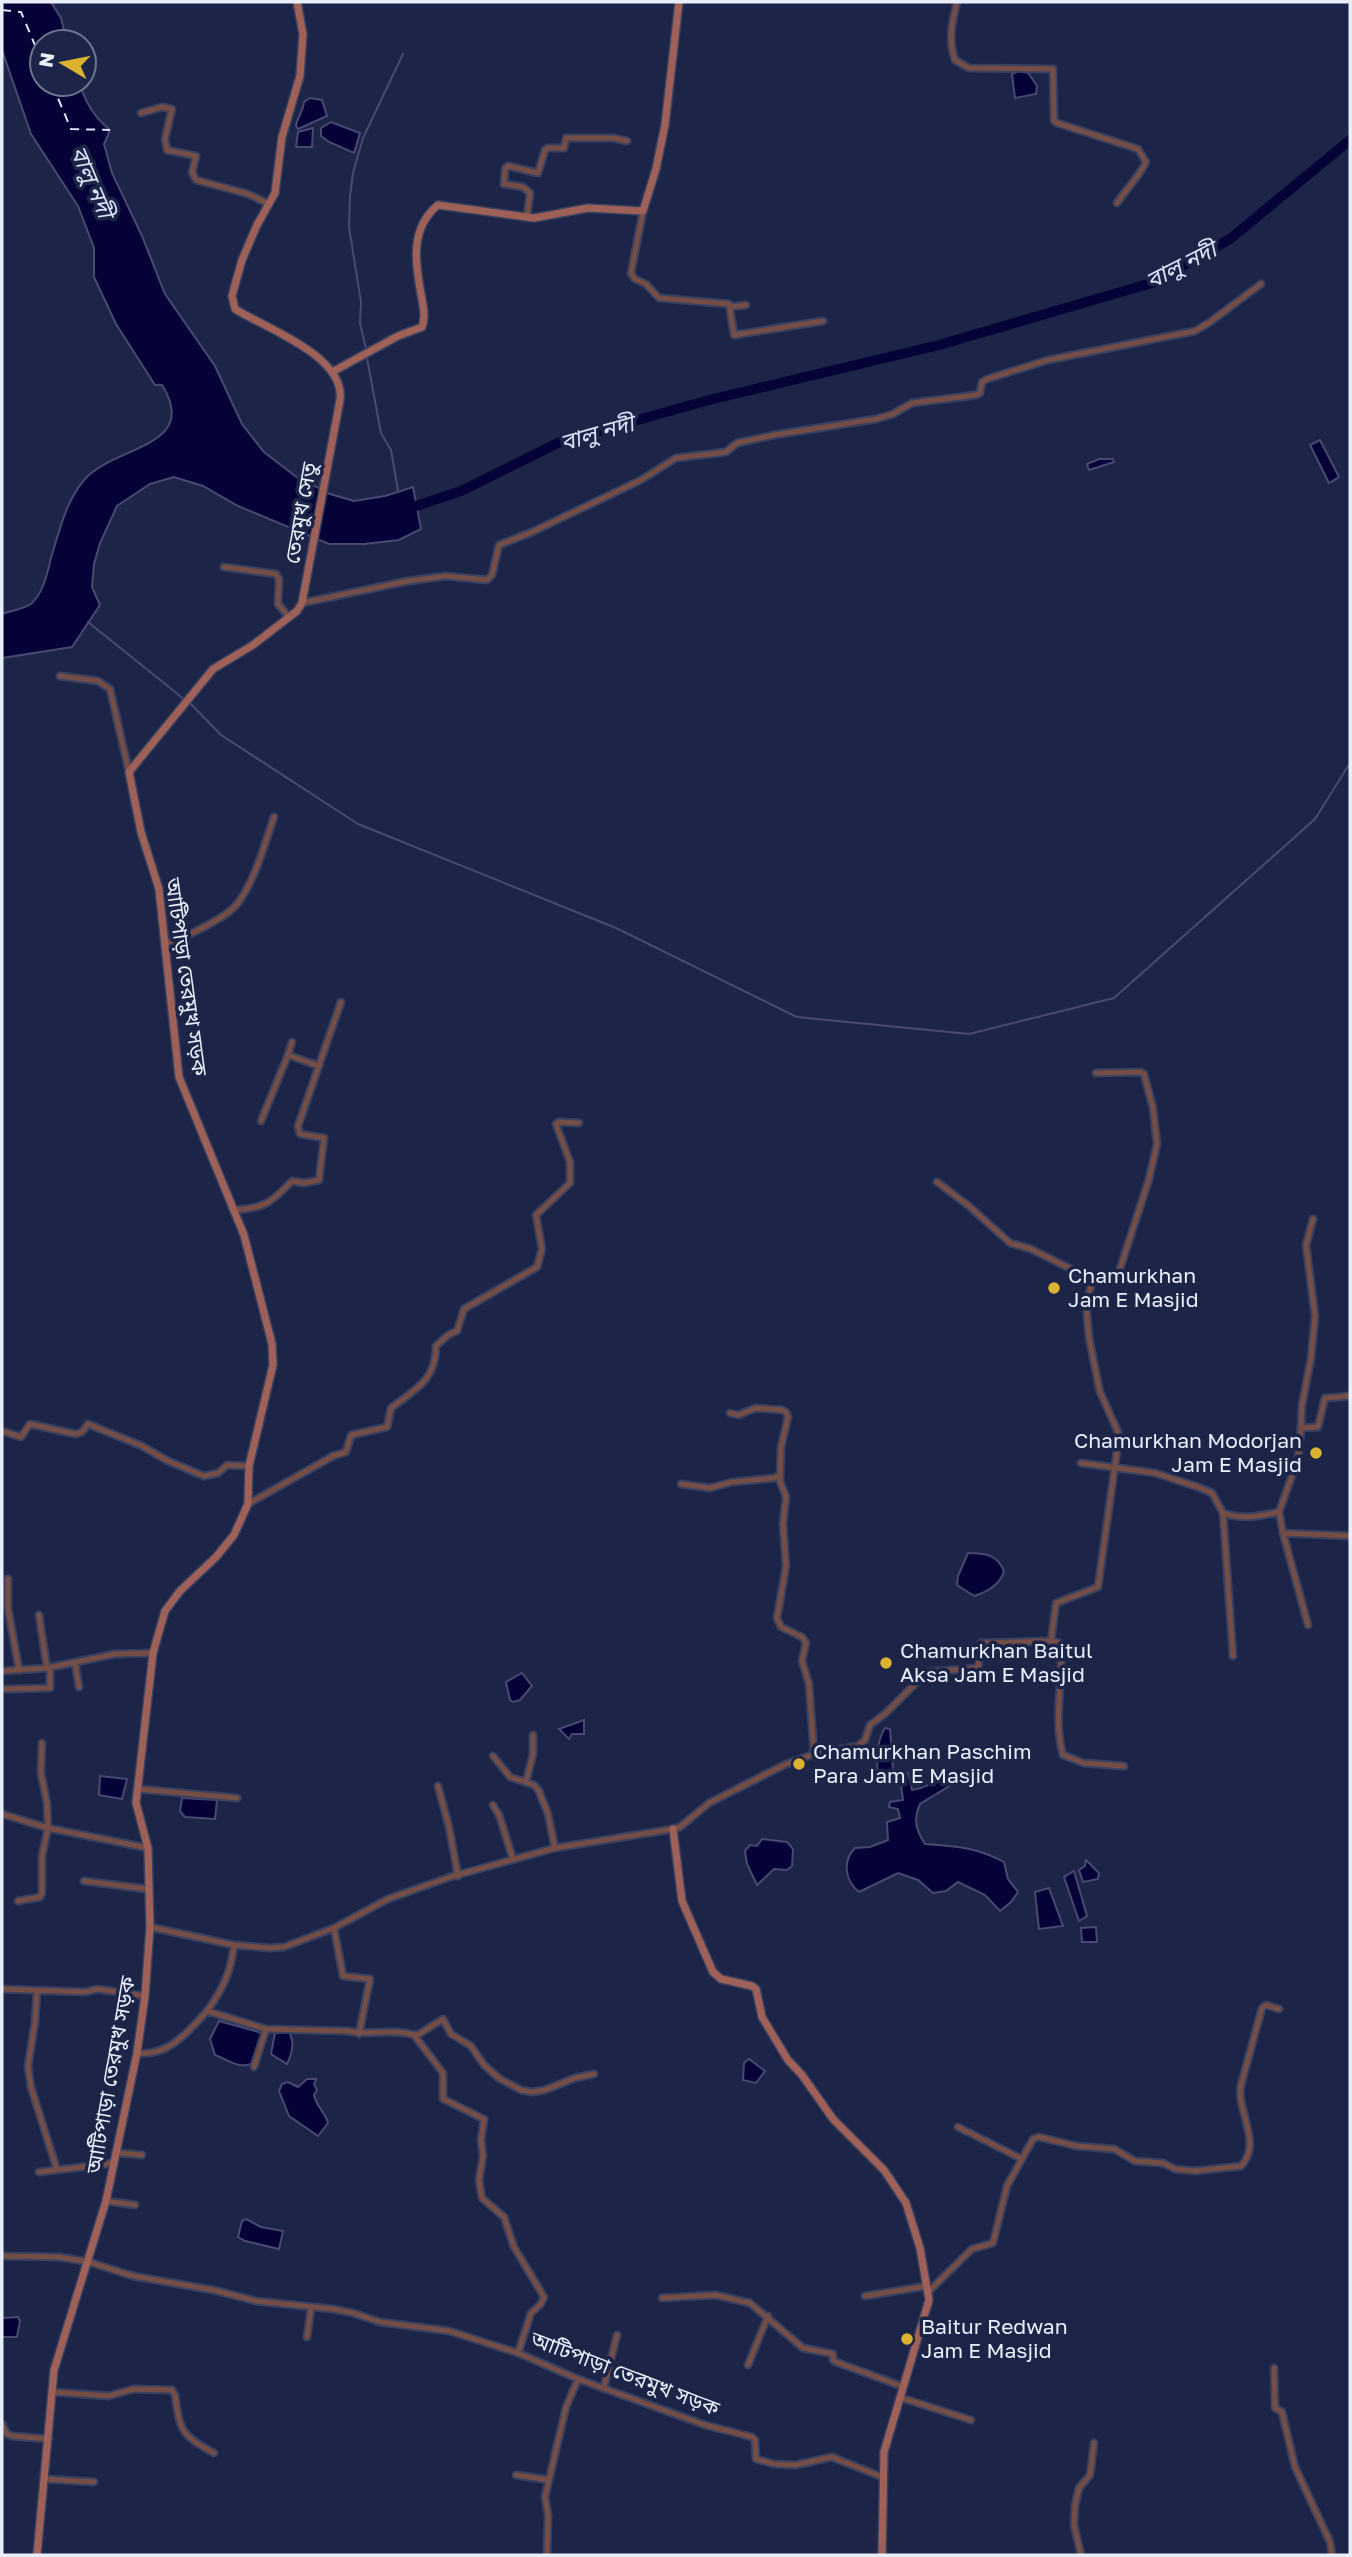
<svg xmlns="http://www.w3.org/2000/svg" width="1352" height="2557" font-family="'Golos Text','Noto Sans Bengali',sans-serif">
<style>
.water{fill:#040236;stroke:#494971;stroke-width:2}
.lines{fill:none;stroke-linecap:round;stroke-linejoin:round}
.stream{stroke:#494971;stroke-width:2}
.river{stroke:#040236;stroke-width:10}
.ferry{stroke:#dbe3f8;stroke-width:2;stroke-dasharray:9 7;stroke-linecap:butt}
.street-casing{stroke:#394160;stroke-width:9}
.secondary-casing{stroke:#394160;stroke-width:10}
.street{stroke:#754d47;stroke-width:5}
.secondary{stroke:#9f6157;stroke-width:7}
.poi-dot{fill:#dcb233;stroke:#1c2547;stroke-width:2.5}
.labels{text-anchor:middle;stroke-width:7;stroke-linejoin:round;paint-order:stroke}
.street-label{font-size:21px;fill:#e9eefb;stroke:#1c2547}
.poi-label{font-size:21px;fill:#e9eefb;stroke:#1c2547;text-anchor:start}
.water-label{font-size:23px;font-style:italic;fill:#dbe3f8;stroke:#1c2547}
</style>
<rect width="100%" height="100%" fill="#1c2547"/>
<!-- water -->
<g class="water">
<path d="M 2,2 L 51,2 L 61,18 L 67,42 L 42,42 L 42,84 L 80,84 C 85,102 95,118 110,130 L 104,144 L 112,173 L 142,236 L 165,294 L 215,366 L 242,424 L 264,452 L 295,476 L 330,494 L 354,501 L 385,496 L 413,487 L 421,529 L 399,540 L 364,544 L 329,544 L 238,506 L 203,486 L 174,477 L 150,484 L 117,506 L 100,543 L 94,564 L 92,587 L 100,605 L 72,647 L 2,658 L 2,614 C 10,611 25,609 32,603 C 44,591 47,574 51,558 C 59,532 66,500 85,479 C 114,446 201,447 162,385 L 155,385 L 116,324 L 94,277 L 94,248 L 78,206 L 31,134 L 2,50 Z"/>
<polygon points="1022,70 1029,74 1037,86 1036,94 1015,98 1012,74"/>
<path d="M 310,98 L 322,100 L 327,116 L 298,129 L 296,126 C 297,118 303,111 304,102 Z"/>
<polygon points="331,122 360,133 354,153 329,142 321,136 321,128"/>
<polygon points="313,128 312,147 296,147 298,132"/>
<polygon points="1320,440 1338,475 1339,477 1329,483 1310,445"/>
<polygon points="1099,459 1113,459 1114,462 1089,470 1087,464"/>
<path d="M 968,1553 C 984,1553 997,1554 1004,1571 C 1000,1585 987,1592 974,1596 L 957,1585 L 958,1576 Z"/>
<polygon points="522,1673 532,1686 520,1700 513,1702 510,1700 506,1682"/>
<polygon points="584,1720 584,1734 572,1734 569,1739 559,1729"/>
<path d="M 885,1728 L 890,1729 L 893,1771 L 908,1773 L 912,1790 C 929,1788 935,1779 950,1777 L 951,1785 L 920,1804 C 913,1820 916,1830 925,1844 C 954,1846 977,1847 1004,1862 L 1008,1879 L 1018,1892 L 1011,1902 L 1000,1911 L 985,1895 L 958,1882 L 946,1891 L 933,1893 L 918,1880 L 898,1873 L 859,1892 C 845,1881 842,1861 855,1848 L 870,1847 L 888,1840 L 887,1822 L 900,1818 L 898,1809 L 889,1807 L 890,1802 L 903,1800 L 901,1785 L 878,1781 C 877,1763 875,1744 885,1728 Z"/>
<polygon points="100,1776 127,1779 122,1799 99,1795"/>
<polygon points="182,1798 217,1800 215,1819 185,1817 180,1811"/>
<polygon points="762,1839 787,1842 793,1849 792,1866 787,1870 774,1869 757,1885 747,1864 745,1851 750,1845 757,1846"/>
<polygon points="1086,1860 1099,1873 1098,1879 1083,1882 1079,1870 1085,1866"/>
<polygon points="1074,1871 1087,1916 1079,1921 1064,1877"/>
<polygon points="1049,1888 1063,1926 1039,1929 1035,1892"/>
<polygon points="1096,1927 1097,1942 1082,1942 1081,1928"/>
<path d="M 219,2021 L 262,2033 L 251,2064 C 239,2069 226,2059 215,2055 L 210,2039 Z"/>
<path d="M 289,2032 C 295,2042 292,2054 287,2064 L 271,2054 L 275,2033 Z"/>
<polygon points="749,2059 765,2071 756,2083 743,2080 744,2063"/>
<path d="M 307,2079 L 316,2079 L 314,2084 L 317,2090 L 314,2095 C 316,2106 325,2112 328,2123 L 318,2136 L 289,2116 L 279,2091 L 282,2084 L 288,2082 L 298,2087 Z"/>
<polygon points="246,2219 261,2227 283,2231 279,2249 245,2241 238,2237 242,2221"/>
<polygon points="18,2317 20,2321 17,2337 2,2337 2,2318"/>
</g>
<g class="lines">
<!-- stream -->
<g class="stream">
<polyline points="366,349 360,323 361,302 349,227 350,196 353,173 363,138 403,54"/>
<polyline points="367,358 381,433 391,450 398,491"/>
<polyline points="88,622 185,700"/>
<polyline points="190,703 221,735 358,824 616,928 797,1017 969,1034 1114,998 1315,819 1350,763"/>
</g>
<!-- river -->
<polyline class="river" points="404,510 461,491 562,441 713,399 939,345 1155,282 1230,239 1350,140"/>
<!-- ferry -->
<g class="ferry">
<polyline points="2,10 21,12 42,62"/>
<polyline points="52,84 71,129 110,130"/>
</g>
<!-- street casing -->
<g class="street-casing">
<g id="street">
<path d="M 957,2 C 952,22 948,40 955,60 L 969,68 L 1053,69 L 1054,121 L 1057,123 L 1138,149 L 1146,162 C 1139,177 1126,189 1117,203"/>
<polyline points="141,113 162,107 172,109 165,139 167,150 196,156 192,172 196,180 248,194 269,204"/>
<polyline points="643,211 631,273 635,279 646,284 659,298 729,304 734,335 823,321"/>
<polyline points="527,217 530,193 523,187 504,184 505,169 508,166 538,173 545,150 548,148 564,148 566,138 613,138 627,141"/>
<polyline points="731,307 746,305"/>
<polyline points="224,567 276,574 279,579 278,604 289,617"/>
<polyline points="302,603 408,581 446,576 487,580 492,575 499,545 532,532 641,480 676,458 726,452 737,443 774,435 876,419 893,414 912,403 976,395 980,393 982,382 987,379 1048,360 1195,331 1210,322 1261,284"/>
<polyline points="60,676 98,681 110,689 129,772"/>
<path d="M 166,943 C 184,938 227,918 238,903 C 256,878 264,846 274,817"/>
<polyline points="292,1042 288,1055 319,1066"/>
<polyline points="261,1121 288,1055"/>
<polyline points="937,1182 969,1206 1010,1243 1031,1249 1093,1280"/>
<path d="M 234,1210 C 265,1208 271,1203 292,1181 L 304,1183 L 319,1180 L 324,1138 L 300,1134 L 298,1126 L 341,1002"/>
<polyline points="730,1413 738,1415 756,1408 782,1410 786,1412 788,1417 781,1447 780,1481 786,1497 783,1524 786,1566 777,1618 781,1627 802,1637 806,1643 802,1661 809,1684 814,1754"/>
<polyline points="1301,1428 1302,1405 1311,1358 1315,1316 1306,1245 1313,1219"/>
<polyline points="2,1431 21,1437 30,1424 75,1434 82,1432 88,1424 142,1446 168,1461 204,1476 218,1473 227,1465 249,1466"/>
<path d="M 1081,1463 L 1155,1473 L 1198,1487 L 1212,1493 L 1223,1513 C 1242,1520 1260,1516 1279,1512 L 1283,1533 L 1350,1536"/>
<polyline points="681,1484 710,1488 732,1482 774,1478 780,1475"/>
<path d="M 248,1504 L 333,1456 L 346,1452 L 351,1435 L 387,1427 L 391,1408 C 416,1389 436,1380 436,1346 L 448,1335 L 457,1331 L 464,1309 L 537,1267 L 542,1249 L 536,1215 L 570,1183 L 570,1162 L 556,1124 L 559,1122 L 579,1123"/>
<polyline points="1279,1512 1298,1459 1301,1428 1318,1427 1325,1398 1350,1396"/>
<polyline points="1223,1513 1233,1656"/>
<polyline points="1283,1533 1308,1625"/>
<polyline points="8,1579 8,1608 19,1670"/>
<polyline points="39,1615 47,1668"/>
<path d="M 1051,1641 L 1059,1643 L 1061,1646 C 1063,1683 1053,1720 1063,1755 L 1084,1763 L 1124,1766"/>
<polyline points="75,1663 79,1687"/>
<polyline points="2,1671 47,1668 115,1654 153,1653"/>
<polyline points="6,1689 50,1688 50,1667"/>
<polyline points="493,1756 510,1777 534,1785 539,1791 548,1814 555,1848"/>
<polyline points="526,1782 533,1754 533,1735"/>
<polyline points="438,1786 449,1827 458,1876"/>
<polyline points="138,1789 237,1798"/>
<polyline points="493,1805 499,1815 513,1859"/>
<polyline points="2,1814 48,1828 148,1848"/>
<polyline points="84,1881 147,1889"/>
<polyline points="18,1901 40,1897 42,1893 42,1856 48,1828 47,1803 41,1773 42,1743"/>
<polyline points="150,1927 234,1945 270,1948 284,1947 334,1928 388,1899 450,1877 555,1848 673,1829 680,1827 709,1803 784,1765 814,1754 858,1746 865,1740 870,1725 886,1713 927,1672 978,1668 981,1643 1051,1641 1056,1603 1098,1587 1118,1444 1118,1432 1100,1392 1089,1338 1086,1303 1093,1280 1115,1277 1118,1275 1149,1179 1157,1144 1153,1108 1144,1074 1141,1072 1096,1073"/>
<polyline points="334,1928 343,1976 370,1979 359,2034"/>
<polyline points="2,1989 85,1992 97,1989 145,1996"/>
<polyline points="37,1991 35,2022 28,2066 31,2087 57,2170 114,2163"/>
<path d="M 207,2011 C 223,1989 231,1972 234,1945"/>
<polyline points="414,2035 419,2034 443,2019 451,2034 471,2046 484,2065 500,2079 521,2090 532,2092 545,2090 575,2078 594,2074"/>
<path d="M 137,2053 C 168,2057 188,2032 207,2011 L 266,2029 L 347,2031 C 369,2036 392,2028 414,2035 L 443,2073 L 443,2099 L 484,2119 L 481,2140 L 483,2156 L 479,2180 L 482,2198 L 504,2217 L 514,2247 L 544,2297 L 541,2304 L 531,2313 L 518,2353"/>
<polyline points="254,2067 266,2029"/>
<polyline points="958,2127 1022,2159"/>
<polyline points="117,2153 142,2155"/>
<polyline points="39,2172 57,2170"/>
<polyline points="106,2201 135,2205"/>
<polyline points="2,2256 59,2257 89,2262 133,2276 213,2290 256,2301 333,2309 353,2313 380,2322 449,2331 518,2353 578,2379 705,2425 752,2437 755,2440 756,2459 774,2464 795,2465 832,2457 882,2477"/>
<path d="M 928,2292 L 972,2249 L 993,2243 L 1007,2186 L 1033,2139 L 1039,2137 L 1076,2146 L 1114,2149 L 1135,2161 L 1163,2163 L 1175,2169 L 1195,2171 L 1241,2166 C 1263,2143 1236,2111 1241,2085 L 1262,2008 L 1266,2005 L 1279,2009"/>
<polyline points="865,2296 927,2286"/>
<polyline points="662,2298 715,2295 750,2303 803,2348 833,2354 833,2360 836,2362 904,2387"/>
<polyline points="307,2337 311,2308"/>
<polyline points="748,2365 768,2316"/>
<polyline points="1274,2368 1275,2408 1282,2412 1295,2467 1330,2542 1332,2555"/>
<polyline points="604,2387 617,2335"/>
<path d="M 53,2392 L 108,2396 L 134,2389 L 172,2390 L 175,2395 C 180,2431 181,2435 214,2453"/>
<polyline points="902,2398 971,2420"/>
<polyline points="2,2424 7,2434 12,2436 49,2439"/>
<polyline points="516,2475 549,2480"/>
<polyline points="46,2479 94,2482"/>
<polyline points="547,2555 548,2515 545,2497 566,2407 578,2379"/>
<polyline points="1081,2555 1074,2525 1075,2505 1079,2488 1090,2475 1094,2443"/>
</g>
</g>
<!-- secondary casing -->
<g class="secondary-casing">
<g id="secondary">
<path d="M 332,372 L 398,336 L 422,327 C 426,317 423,305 421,294 C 415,262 410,228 438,205 L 534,218 L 588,208 L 643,211 L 656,169 L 665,125 L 679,2"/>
<polyline points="673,1829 682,1901 713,1972 721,1979 752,1986 756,1989 762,2017 788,2060 802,2075 833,2119 884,2170 906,2203 920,2248 929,2300 884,2452 882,2555"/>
<path d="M 37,2555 L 54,2370 L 106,2201 L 137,2053 L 145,1996 L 150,1927 L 148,1848 L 136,1803 L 153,1653 L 165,1611 L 180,1591 L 216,1557 L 234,1535 L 248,1504 L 249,1466 L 273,1365 L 272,1344 L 244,1235 L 179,1077 L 159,889 L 141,832 L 129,772 L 213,669 L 253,645 L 297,611 L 302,603 L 340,400 C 346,356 265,328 235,309 L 232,296 L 242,260 L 257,225 L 275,193 L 282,137 L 300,76 L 303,34 L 297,2"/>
</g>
</g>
<!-- street -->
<use href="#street" class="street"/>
<!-- secondary -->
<use href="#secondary" class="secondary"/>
</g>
<!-- markers -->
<g class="poi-dot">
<circle cx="1054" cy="1288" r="7"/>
<circle cx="1316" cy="1453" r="7"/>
<circle cx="886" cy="1663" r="7"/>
<circle cx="799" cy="1764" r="7"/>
<circle cx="907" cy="2339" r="7"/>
</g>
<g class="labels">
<!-- street labels -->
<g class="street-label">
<text transform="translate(301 513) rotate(-80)" y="7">তেরমুখ সেতু</text>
<text transform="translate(186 977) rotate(82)" y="7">আটিপাড়া তেরমুখ সড়ক</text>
<text transform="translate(111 2075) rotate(-80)" y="7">আটিপাড়া তেরমুখ সড়ক</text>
<text transform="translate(625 2374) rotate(21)" y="7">আটিপাড়া তেরমুখ সড়ক</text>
</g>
<!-- poi labels -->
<g class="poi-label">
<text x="1068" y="1283">Chamurkhan<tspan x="1068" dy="24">Jam E Masjid</tspan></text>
<text x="1302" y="1448" text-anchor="end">Chamurkhan Modorjan<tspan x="1302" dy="24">Jam E Masjid</tspan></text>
<text x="900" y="1658">Chamurkhan Baitul<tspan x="900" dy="24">Aksa Jam E Masjid</tspan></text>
<text x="813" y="1759">Chamurkhan Paschim<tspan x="813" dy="24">Para Jam E Masjid</tspan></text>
<text x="921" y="2334">Baitur Redwan<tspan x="921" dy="24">Jam E Masjid</tspan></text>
</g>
<!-- water labels -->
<g class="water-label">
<text transform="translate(92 182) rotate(67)" y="8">বালু নদী</text>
<text transform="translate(1181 265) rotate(-27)" y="8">বালু নদী</text>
<text transform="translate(597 433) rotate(-16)" y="8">বালু নদী</text>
</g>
</g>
<!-- border -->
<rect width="1352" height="2557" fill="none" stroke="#e9eefb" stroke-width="7"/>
<!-- north arrow -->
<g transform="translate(63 63) rotate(280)"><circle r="33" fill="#1c2547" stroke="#6e758f" stroke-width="2"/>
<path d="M0-5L12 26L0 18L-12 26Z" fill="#dcb233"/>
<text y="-10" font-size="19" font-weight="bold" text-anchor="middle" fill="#e9eefb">N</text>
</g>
</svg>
